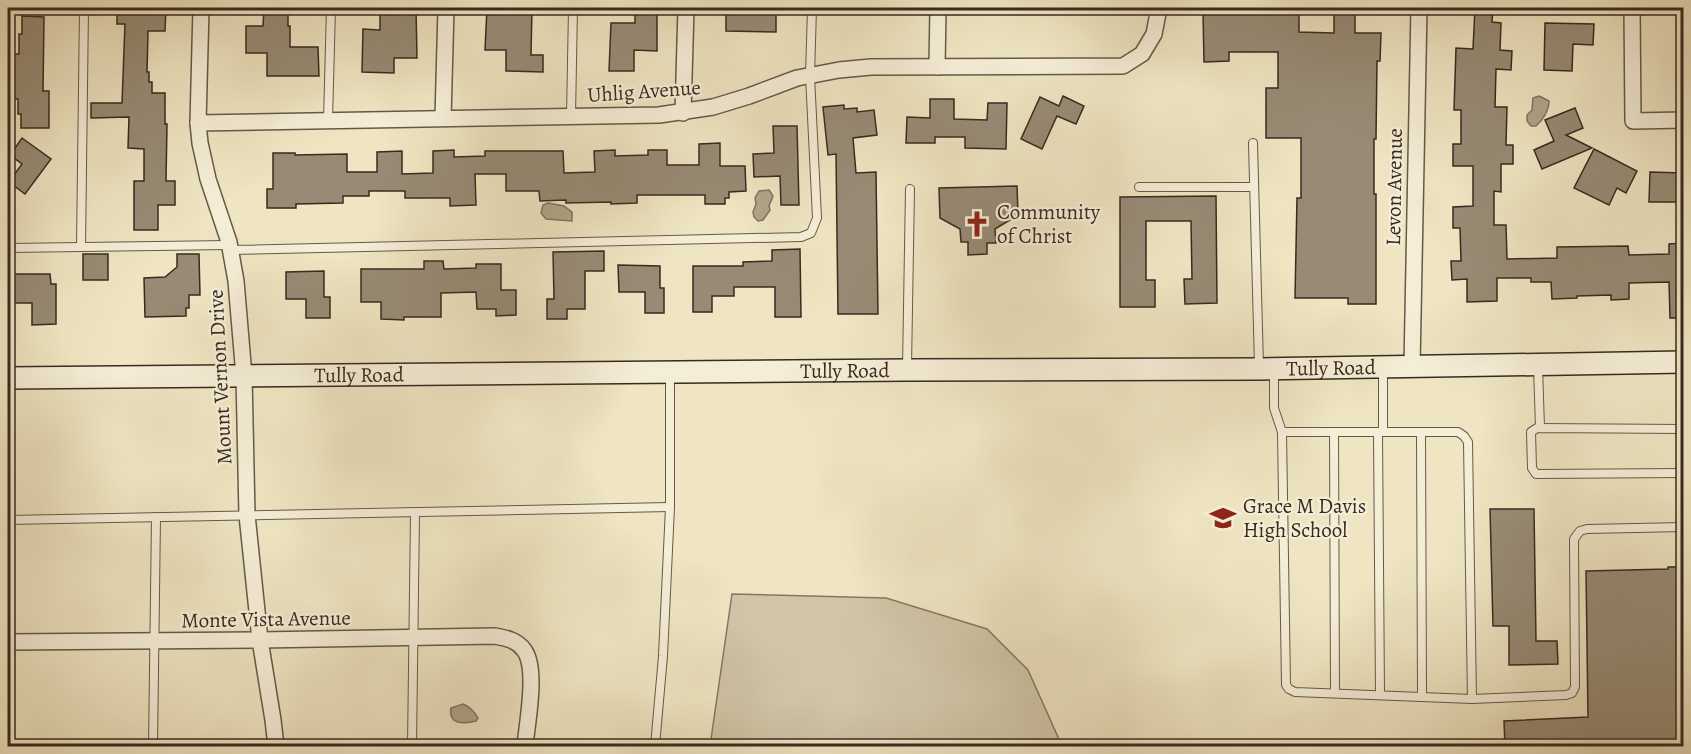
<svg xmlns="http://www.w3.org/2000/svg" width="1691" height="754" font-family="Alegreya,serif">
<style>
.green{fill:#d0c5a7;stroke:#847864;stroke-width:1.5}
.water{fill:#b1a58b;stroke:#817461;stroke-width:1.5}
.building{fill:#978b75;stroke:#382a21;stroke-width:1.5}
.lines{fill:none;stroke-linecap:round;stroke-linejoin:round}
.lane-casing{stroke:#665949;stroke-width:10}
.street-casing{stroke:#665949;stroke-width:18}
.secondary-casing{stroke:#382a21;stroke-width:24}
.lane{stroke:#f5eed7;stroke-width:8}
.street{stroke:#f5eed7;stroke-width:15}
.secondary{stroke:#f5eed7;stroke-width:21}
.labels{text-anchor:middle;stroke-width:4.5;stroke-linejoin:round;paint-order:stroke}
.street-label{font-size:21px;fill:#382a21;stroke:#f5eed7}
.poi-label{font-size:21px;fill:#382a21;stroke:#f5eed7;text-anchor:start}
</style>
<rect width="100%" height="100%" fill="#efe5c2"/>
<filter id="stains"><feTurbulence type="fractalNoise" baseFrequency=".00333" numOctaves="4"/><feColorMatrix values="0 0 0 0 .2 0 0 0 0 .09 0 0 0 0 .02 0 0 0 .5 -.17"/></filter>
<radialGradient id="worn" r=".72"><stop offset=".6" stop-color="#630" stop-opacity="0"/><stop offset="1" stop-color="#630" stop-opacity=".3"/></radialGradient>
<!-- green -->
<polygon class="green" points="732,594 886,598 987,629 1028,670 1062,746 710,746"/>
<!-- water -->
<g class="water">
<path d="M 1539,96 L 1549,101 C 1549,110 1543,120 1536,126 L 1531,126 L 1527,121 L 1527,115 L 1532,110 L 1533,98 Z"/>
<polygon points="769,190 773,196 769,206 770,210 763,220 758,221 754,217 753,212 756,204 755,198 759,191"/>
<polygon points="548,203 564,206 572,212 572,221 546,219 541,213 543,205"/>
<path d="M 463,704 C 470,707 474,711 478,718 L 476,721 C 464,724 448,725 451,708 Z"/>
</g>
<!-- building -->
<g class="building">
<polygon points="117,8 166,8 165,31 148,31 147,72 149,72 149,82 152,82 152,93 165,93 165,124 167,124 166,181 175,181 175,205 158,205 158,230 134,230 134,181 144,181 144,149 128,148 129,117 91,118 91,103 122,103 125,24 117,24"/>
<polygon points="264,8 288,8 288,26 290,26 290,47 318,47 319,76 267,76 267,53 246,53 246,26 263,26"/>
<polygon points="380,8 416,8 417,58 394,58 394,73 362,72 363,29 380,30"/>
<polygon points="487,8 532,8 531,55 543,55 543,72 506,71 506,50 485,50"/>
<polygon points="635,8 657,8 657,51 634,50 634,71 609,71 611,23 635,23"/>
<polygon points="726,8 776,8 776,32 726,31"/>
<polygon points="1475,8 1493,8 1492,22 1501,23 1500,50 1512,51 1511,70 1496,69 1495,107 1507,107 1506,145 1513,145 1513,164 1501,164 1501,192 1494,191 1494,225 1506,225 1507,259 1557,258 1557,247 1628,246 1629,255 1669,254 1669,244 1683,243 1683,318 1670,318 1669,282 1629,283 1629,299 1611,300 1611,295 1577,296 1577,298 1552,299 1551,282 1531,282 1531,278 1497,278 1497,301 1467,302 1467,279 1452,280 1451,261 1461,261 1460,228 1453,228 1453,207 1473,206 1473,166 1453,166 1453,144 1461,144 1461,110 1454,110 1456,48 1473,49"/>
<polygon points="1264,12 1299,12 1299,32 1334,33 1334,12 1355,12 1355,33 1381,33 1380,61 1377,61 1376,139 1374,139 1374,194 1376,194 1376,304 1348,304 1348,298 1295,298 1297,198 1301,198 1301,138 1266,138 1266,88 1278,88 1278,52 1229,52 1229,61 1204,62 1203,13"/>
<polygon points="22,16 44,17 43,91 49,91 49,128 21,128 21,114 18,114 18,99 9,99 8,80 12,80 12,54 19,54 19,34 22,34"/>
<polygon points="1545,23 1594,24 1593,45 1573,44 1572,71 1544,70"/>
<polygon points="1063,96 1084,106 1076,124 1057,116 1042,149 1021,139 1040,97 1059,106"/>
<polygon points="930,99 954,99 954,119 987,120 988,103 1007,103 1006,149 965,148 965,137 935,137 935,143 906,143 907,117 930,118"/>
<polygon points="844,105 844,109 857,108 857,112 874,110 877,135 853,138 856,173 876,172 878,314 838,314 836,154 828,155 823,107"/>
<polygon points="1575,108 1583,128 1566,135 1592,148 1542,169 1534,150 1554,141 1545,120"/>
<polygon points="773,126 797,126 799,205 781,205 780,176 754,177 753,154 774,153"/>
<polygon points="22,138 51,159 25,194 9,182 22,164 10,155"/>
<polygon points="720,143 720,166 745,166 746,191 729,192 729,198 725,198 725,204 705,204 705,195 637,195 637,203 611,204 611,202 566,203 566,200 540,201 539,191 506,191 506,174 475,174 476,205 450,206 450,198 405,198 405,191 369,191 369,196 343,196 343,203 296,204 296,208 267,208 267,189 273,189 273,153 295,153 295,155 347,154 347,172 377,172 377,152 402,151 402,174 433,173 433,151 454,150 454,157 485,156 485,151 563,151 564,173 595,172 594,151 615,150 615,156 648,155 648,150 667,150 667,165 699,165 699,144"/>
<polygon points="1594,149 1637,171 1626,193 1617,188 1609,205 1574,188"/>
<polygon points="1650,172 1683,173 1683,202 1649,202"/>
<polygon points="1017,186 1018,215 995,229 996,243 987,243 987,254 968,255 968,242 961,242 960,229 940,218 939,188"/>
<polygon points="1216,196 1217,303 1185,304 1184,279 1192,279 1191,221 1146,221 1146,280 1155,280 1155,307 1120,307 1120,197"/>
<polygon points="800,249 801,317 775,317 775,287 734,287 734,296 712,296 712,312 693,312 693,266 743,266 743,262 772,261 772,250"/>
<polygon points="604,251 604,271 585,271 585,309 567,309 567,319 547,319 547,299 554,299 553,252"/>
<rect x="83" y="254" width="25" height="26"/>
<polygon points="177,254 199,254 200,295 189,295 189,308 186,308 186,316 145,317 144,278 165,277 177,267"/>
<polygon points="424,261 443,261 444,269 476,268 476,264 501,264 501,290 516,290 516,315 496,316 496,309 477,309 476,292 441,293 441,317 404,317 404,320 381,319 381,302 361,302 361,269 424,269"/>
<polygon points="618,265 660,266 660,288 664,288 664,313 645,313 645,292 619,292"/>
<polygon points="324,271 324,297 330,297 330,318 306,318 306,299 286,299 286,272"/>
<polygon points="10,274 50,274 51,284 56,284 56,324 32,325 32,303 11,303"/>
<polygon points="1490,509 1534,509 1536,641 1557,641 1558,664 1509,665 1509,626 1493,626"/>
<polygon points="1668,567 1683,567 1683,747 1505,747 1504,721 1588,717 1586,571 1668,569"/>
</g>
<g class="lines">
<!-- lane casing -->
<g class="lane-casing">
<g id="lane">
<polyline points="571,116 573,8"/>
<polyline points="328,120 331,8"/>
<polyline points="1253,143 1259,366"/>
<polyline points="1139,187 1254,187"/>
<polyline points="81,247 84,8"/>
<polyline points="8,248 229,245"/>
<polyline points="230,250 801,237 811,233 817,218 810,76 812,8"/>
<polyline points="1538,366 1540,428"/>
<polyline points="907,367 910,189"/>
<polyline points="1383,368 1383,432"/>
<polyline points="1274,370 1274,408 1282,432"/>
<polyline points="1684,429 1537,428 1531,432 1532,468 1536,474 1684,473"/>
<polyline points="1334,432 1335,693"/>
<polyline points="1378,432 1380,695"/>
<polyline points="1421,432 1422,696"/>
<polyline points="8,520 670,507"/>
<polyline points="1472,699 1468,442 1464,436 1458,432 1282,432 1286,685 1289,689 1295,692 1472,699 1566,695 1572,693 1575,687 1574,539 1580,531 1587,529 1684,527"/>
<polyline points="153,746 156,517"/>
<polyline points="412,746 415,513"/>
<polyline points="655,746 663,656 670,507 670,373"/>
</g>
</g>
<!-- street casing -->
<g class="street-casing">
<g id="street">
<polyline points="201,8 198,123 200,143 208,179 229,242 236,281 244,376 247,515 260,640 273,720 276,746"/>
<polyline points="1632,8 1633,121 1684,120"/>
<polyline points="937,67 938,8"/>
<polyline points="683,113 686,8"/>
<polyline points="443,118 446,8"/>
<polyline points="198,123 659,115 713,107 749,96 797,78 839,70 871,67 1123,66 1142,54 1154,34 1159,8"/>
<polyline points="1412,366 1419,8"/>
<path d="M 8,642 L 260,640 L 495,636 C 506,638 517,640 524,650 C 538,668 527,723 525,746"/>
</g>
</g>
<!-- secondary casing -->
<g class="secondary-casing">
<g id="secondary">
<path id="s1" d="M 8,378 L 907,370 L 1259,369 L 1684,362"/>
</g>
</g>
<!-- lane -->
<use href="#lane" class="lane"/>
<!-- street -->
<use href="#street" class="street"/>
<!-- secondary -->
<use href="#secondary" class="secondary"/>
</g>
<!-- icons -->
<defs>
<g id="church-bare" transform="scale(2.07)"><path d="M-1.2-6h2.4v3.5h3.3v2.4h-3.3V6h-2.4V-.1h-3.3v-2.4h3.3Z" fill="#8f2418" stroke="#f5eed7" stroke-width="2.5" paint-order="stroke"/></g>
<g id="school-bare" transform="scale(2.07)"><path d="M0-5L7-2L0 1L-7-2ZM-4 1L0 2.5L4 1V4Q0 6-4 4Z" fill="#8f2418" stroke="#f5eed7" stroke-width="2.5" paint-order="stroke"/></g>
</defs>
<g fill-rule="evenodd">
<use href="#church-bare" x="977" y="224"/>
<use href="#school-bare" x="1223" y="518"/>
</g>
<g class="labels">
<!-- street labels -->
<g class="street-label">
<text transform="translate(644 91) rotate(-4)" y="7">Uhlig Avenue</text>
<text transform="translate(1394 187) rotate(-89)" y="7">Levon Avenue</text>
<text dy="7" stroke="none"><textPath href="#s1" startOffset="1323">Tully Road</textPath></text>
<text dy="7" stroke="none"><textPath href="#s1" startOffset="837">Tully Road</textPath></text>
<text dy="7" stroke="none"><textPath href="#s1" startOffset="351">Tully Road</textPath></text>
<text transform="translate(220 377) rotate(-93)" y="7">Mount Vernon Drive</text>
<text transform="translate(266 619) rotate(-1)" y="7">Monte Vista Avenue</text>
</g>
<!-- poi labels -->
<g class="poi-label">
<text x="997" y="219">Community<tspan x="997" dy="24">of Christ</tspan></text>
<text x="1243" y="513">Grace M Davis<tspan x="1243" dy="24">High School</tspan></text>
</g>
</g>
<!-- margin -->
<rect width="1691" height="754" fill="none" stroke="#efe5c2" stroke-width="30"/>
<rect x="9" y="9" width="1673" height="736" fill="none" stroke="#382a21" stroke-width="3"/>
<rect x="15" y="15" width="1661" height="724" fill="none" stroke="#382a21" stroke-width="1.5"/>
<rect width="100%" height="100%" filter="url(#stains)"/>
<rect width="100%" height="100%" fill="url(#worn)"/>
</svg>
